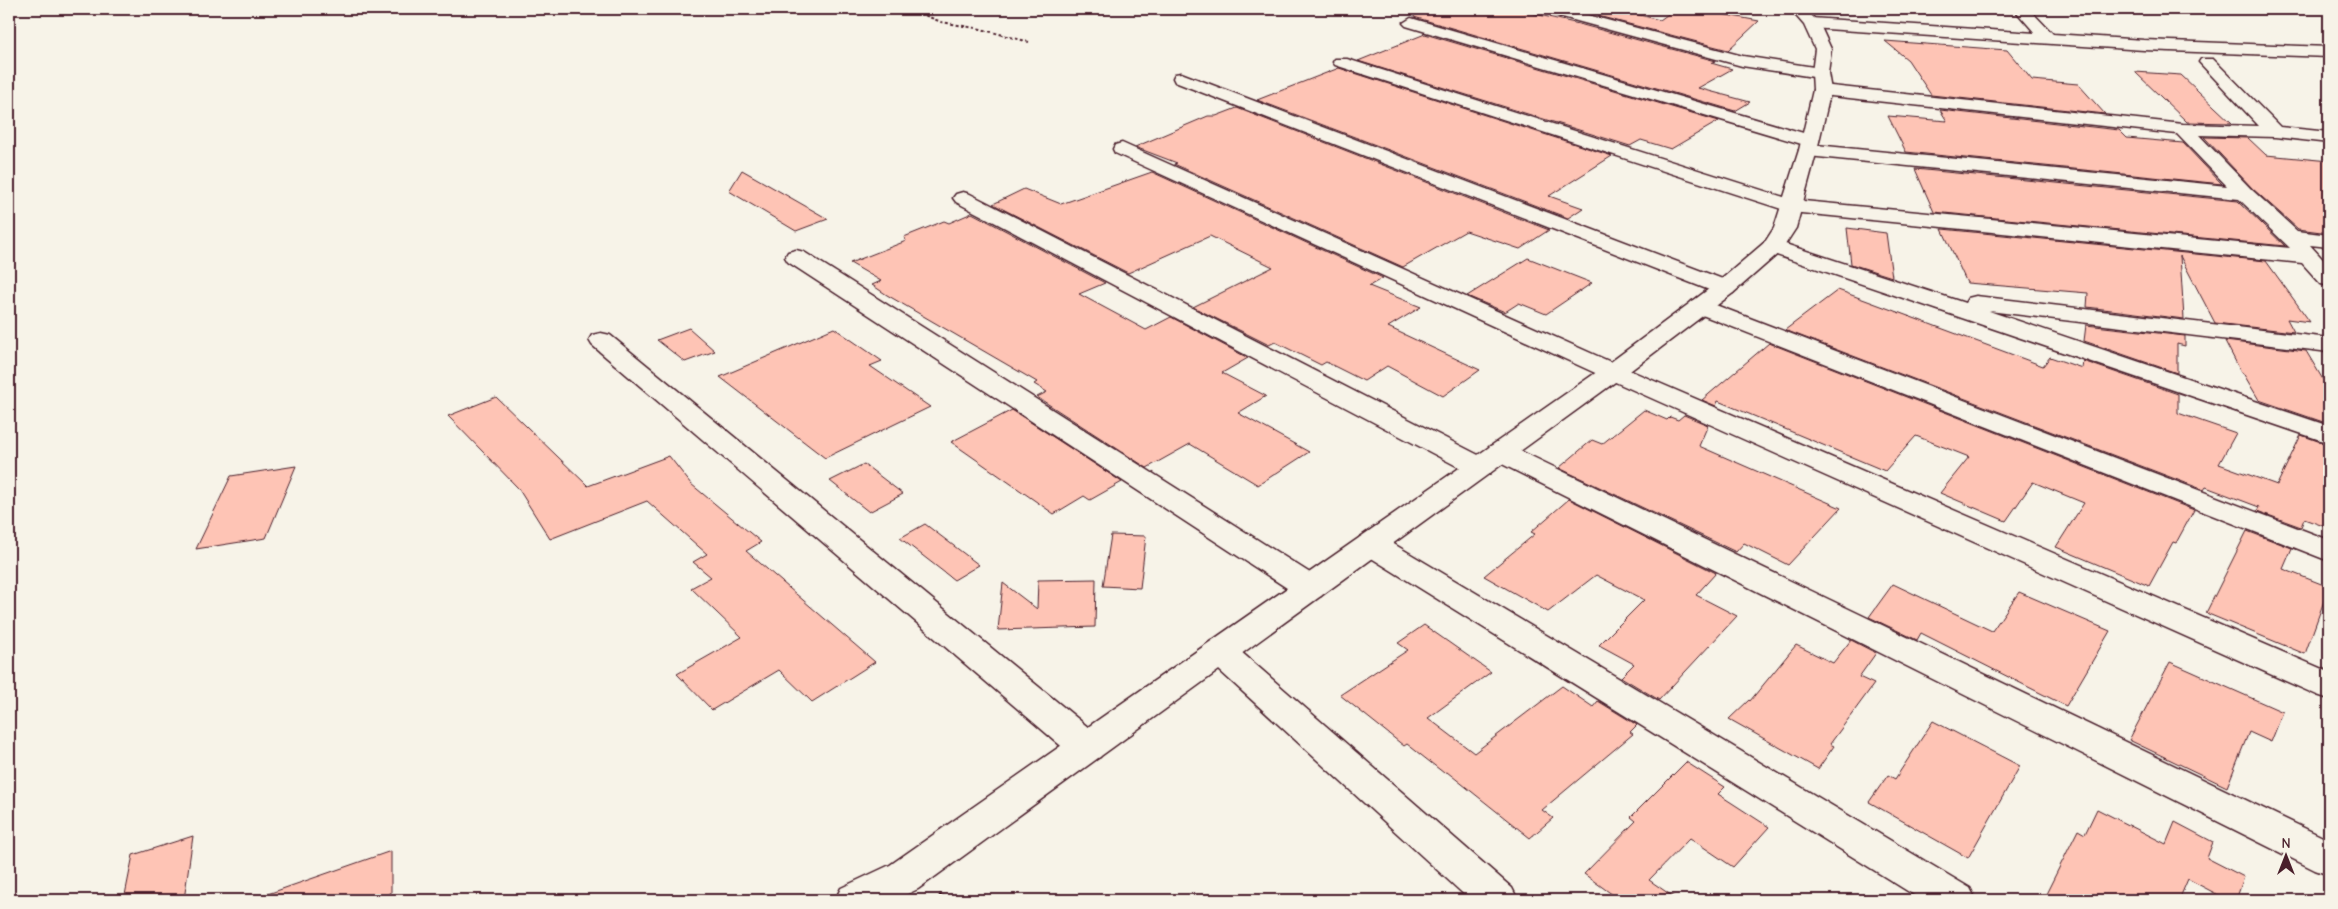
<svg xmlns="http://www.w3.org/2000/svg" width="2338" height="909" font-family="'Comic Neue',sans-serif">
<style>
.building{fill:#fec4b5;stroke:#4a1f2b}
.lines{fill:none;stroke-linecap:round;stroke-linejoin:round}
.minor-casing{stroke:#4a1f2b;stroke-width:3}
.tertiary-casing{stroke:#4a1f2b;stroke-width:3}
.path-far1{stroke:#4a1f2b;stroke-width:2;stroke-dasharray:3 2.5;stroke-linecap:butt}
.path{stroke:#4a1f2b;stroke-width:4;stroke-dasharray:6 5;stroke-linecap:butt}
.minor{fill:#f7f3e8;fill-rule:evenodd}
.tertiary{fill:#f7f3e8;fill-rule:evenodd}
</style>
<rect width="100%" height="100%" fill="#f7f3e8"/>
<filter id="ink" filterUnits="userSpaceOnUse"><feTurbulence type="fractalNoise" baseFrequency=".02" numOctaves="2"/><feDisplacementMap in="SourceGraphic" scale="10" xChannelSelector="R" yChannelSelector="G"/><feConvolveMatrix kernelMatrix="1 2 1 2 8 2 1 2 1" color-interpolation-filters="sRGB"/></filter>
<g filter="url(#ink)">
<!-- building -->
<g class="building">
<polygon points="1415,9 1513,9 1579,24 1716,61 1711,63 1732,69 1698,88 1750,102 1735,111 1414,17"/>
<polygon points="1615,9 1660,20 1675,9 1695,9 1759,21 1728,50 1598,16"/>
<polygon points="1425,34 1719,121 1671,149 1641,140 1630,146 1358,61"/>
<polygon points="1885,41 2007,50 2032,80 2078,84 2105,114 1931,95 1908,60"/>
<polygon points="1339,68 1612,156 1549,196 1583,208 1568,218 1257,100"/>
<polygon points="2135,72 2181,75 2232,123 2187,122"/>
<polygon points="1237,108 1549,230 1520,249 1466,231 1403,267 1174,164 1177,163 1135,147 1208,116 1216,116"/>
<polygon points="1940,110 2119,130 2127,138 2183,143 2222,184 1906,152 1888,116 1947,121"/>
<polygon points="2204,137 2248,138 2266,155 2329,161 2329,233 2298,229 2253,189"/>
<polygon points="1915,169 2238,201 2285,246 1934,212"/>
<polygon points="742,170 828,219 796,231 729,191"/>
<polygon points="1152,172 1383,278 1369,286 1421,307 1388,327 1480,370 1443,396 1387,366 1364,381 1326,362 1321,365 1275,342 1269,345 1193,307 1273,267 1210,236 1128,273 993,204 1024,189 1061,204"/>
<polygon points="972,213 1105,283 1079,294 1146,330 1171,317 1248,358 1222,373 1266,396 1238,413 1309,452 1258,485 1190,444 1147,468 1037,397 1047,392 1034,384 1037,382 887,295 872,285 881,281 850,263 906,241 904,237 944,221 949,223"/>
<polygon points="1847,228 1886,233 1892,277 1851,264"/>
<polygon points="1942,229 2266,261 2310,322 2287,319 2294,332 2215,323 2180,256 2184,319 2087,307 2088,293 1967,283"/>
<polygon points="1528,258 1592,283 1546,314 1519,303 1505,312 1467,296"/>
<polygon points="1838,290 2043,366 2050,357 2082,368 2083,361 2178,394 2178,413 2236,433 2219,464 2277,485 2301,435 2329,445 2329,528 2304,519 2301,527 2257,511 2259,507 2206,487 2204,490 1785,330"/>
<polygon points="2086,325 2185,336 2185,346 2177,344 2177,373 2084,341"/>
<polygon points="689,328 715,351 685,362 657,340"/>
<polygon points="834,328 882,361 870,366 930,407 825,458 720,377"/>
<polygon points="2225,341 2306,351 2325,383 2329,375 2329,424 2259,400 2243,373 2241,372"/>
<polygon points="1769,343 2194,510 2176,543 2173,542 2149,586 2056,547 2084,503 2033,482 2006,521 1940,493 1969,457 1916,436 1885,471 1718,401 1716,406 1702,400"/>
<polygon points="496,397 588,486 669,456 691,484 761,542 746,551 875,662 812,702 779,670 712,710 677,674 742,637 691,588 711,577 693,562 707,554 647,501 550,539 518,488 448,416"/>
<polygon points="1012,410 1122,482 1090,500 1084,496 1054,514 951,442"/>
<polygon points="1644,410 1667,420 1670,417 1678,420 1684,415 1708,425 1699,446 1841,508 1788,565 1744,543 1736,552 1559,468 1592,440 1602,444"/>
<polygon points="864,464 903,494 869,512 830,481"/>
<polygon points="296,466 266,538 196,549 231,476"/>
<polygon points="1569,499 1716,573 1696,595 1737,616 1659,700 1621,677 1634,664 1599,645 1644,600 1596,575 1548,612 1484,576 1535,534 1531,532"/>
<polygon points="925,524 979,565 954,580 900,538"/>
<polygon points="2247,531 2292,548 2283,569 2329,587 2305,654 2206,613"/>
<polygon points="1111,535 1146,536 1140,588 1103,586"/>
<polygon points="1096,579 1095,627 998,630 1003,583 1037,609 1038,580"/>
<polygon points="1893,584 1992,631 2019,592 2110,631 2066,706 1921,633 1917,640 1869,617"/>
<polygon points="1424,625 1491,672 1428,718 1474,753 1562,686 1593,707 1598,701 1637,725 1630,732 1633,734 1542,810 1553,818 1530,838 1447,772 1444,773 1407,744 1404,746 1340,695 1408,650 1398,643"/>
<polygon points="1851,640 1876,653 1859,677 1874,684 1830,744 1834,746 1818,769 1729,719 1749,700 1750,701 1796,645 1833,663"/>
<polygon points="2170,662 2283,712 2271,742 2249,732 2227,787 2129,740"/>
<polygon points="1933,721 2020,766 1968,858 1869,802 1888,775 1895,779"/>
<polygon points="1686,762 1725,787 1718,794 1769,827 1733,867 1690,838 1649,880 1678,900 1620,900 1584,874 1636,821 1631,817"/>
<polygon points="2097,809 2166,844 2175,822 2213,842 2207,858 2244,877 2236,900 2228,900 2188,879 2179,900 2043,900 2078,830 2085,834"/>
<polygon points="193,836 184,900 124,900 133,855"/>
<polygon points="391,851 391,893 372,900 263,900 262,896"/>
</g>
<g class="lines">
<!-- minor casing -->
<g class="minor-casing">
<g id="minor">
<polygon points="1542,9 1565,9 1743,56 1820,68 1826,69 1828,73 1826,77 1820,78 1742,66 1544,12"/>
<polygon points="2014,9 2029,9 2053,34 2144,40 2329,47 2329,57 2144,50 1811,28 1803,23 1811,18 2035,33"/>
<polygon points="1411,18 1817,137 1819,141 1816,145 2227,186 2177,134 1822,95 1816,94 1813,90 1816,86 1822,85 2183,124 2259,126 2199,62 2201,59 2213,59 2280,127 2329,132 2329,143 2275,137 2199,135 2252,190 2297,231 2329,235 2329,247 2310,245 2329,266 2329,286 2321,284 2302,263 1791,212 1335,65 1333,62 1335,59 1347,59 1793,200 2290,248 2239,199 1808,156 1801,154 1799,150 1805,145 1406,26 1403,23"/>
<polygon points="1181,73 1733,283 1736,288 1733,293 1725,295 1717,293 1175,82 1173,78 1175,74"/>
<polygon points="1122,143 1622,367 2329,672 2329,699 2317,695 1604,377 1115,153 1113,149 1115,145"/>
<polygon points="963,192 970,194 1490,461 1494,467 1490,473 1480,475 1470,473 956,202 953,198 956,194"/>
<polygon points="1773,240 1965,303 1968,298 1976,296 2329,338 2329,352 1989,311 2329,426 2329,443 1765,251 1762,246 1765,241"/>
<polygon points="796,250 804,252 1321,580 1326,588 1321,596 1310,599 1299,596 788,262 785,257 788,252"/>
<polygon points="1700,299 2329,540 2329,561 1692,311 1688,306 1692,301"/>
<polygon points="601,333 610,335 1100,737 1105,747 1100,757 1087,761 1074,757 592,345 589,340 592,335"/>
<polygon points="1500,444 1510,446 2329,840 2329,875 2315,870 1490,458 1486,452 1490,446"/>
<polygon points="1371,534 1382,537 1970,888 1976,900 1922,900 1360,551 1356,544 1360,537"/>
<polygon points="1220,640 1232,644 1512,888 1518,900 1470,900 1208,660 1203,652 1208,644"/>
</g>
</g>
<!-- tertiary casing -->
<g class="tertiary-casing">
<polygon id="tertiary" points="1790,9 1805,9 1819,23 1831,49 1828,73 1831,90 1817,150 1796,228 1781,251 1733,293 1622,377 918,889 895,900 835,900 841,888 890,865 1604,367 1717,283 1765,242 1774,228 1799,150 1813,90 1812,73 1815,49 1804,25"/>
</g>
<!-- path-far1 -->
<polyline class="path-far1" points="910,9 941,22 981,29 1029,42"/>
<!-- path -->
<polyline class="path" points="939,895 949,900"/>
<!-- minor -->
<use href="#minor" class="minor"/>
<!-- tertiary -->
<use href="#tertiary" class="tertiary"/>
</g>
</g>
<!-- margin -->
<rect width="2338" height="909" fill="none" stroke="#f7f3e8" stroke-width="30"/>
<rect x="15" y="15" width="2308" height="879" fill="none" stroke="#4a1f2b" stroke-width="2" filter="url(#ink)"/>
<!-- north arrow -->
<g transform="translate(2286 856)" stroke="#f7f3e8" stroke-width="4" paint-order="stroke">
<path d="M0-4L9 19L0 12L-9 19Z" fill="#4a1f2b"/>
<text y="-8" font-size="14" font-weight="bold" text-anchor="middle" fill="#4a1f2b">N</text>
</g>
</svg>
